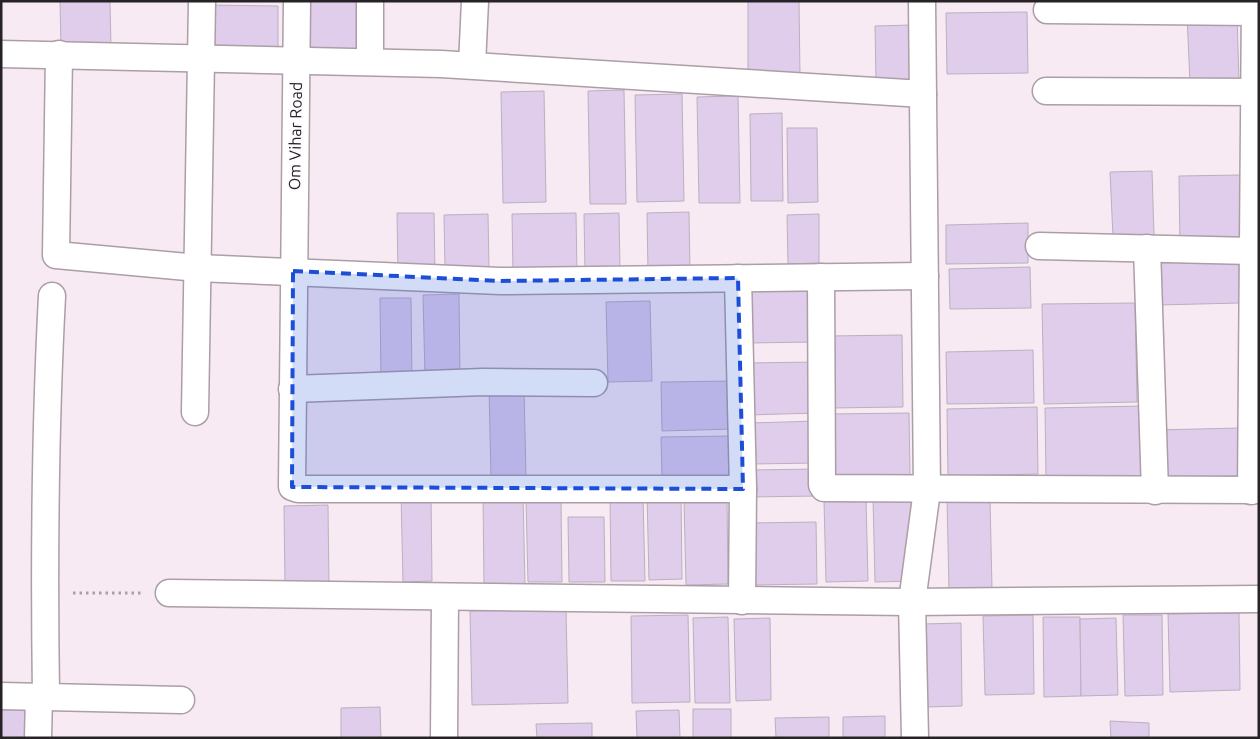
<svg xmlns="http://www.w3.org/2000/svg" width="1260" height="739" font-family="Ubuntu,sans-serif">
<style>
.building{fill:#dfcdeb;stroke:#b9b1be}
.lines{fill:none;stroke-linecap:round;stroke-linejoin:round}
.street-casing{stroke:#ab9ea7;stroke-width:29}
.path{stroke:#a99fa6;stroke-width:3;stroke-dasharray:2.5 4;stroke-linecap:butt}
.street{stroke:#fff;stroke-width:26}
.marked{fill:#1d4ed8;fill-opacity:0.2;stroke:#1d4ed8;stroke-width:4;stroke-dasharray:10 6;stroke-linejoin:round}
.labels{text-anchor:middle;stroke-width:5;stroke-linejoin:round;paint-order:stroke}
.street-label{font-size:16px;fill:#272226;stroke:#fdfbfd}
</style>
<rect width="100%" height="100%" fill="#f8eaf3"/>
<!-- building -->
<g class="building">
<polygon points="60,1 110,1 111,47 61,48"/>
<polygon points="298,1 367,1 366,52 297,51"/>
<polygon points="748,1 799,1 800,77 748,77"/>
<polygon points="207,5 278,6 278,49 207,49"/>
<polygon points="1027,12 1028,73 947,74 946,13"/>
<polygon points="1237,15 1239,82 1190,83 1187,16"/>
<polygon points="911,25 912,81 876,82 875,26"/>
<polygon points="624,90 626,204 590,204 588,91"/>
<polygon points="544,91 546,202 503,203 501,92"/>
<polygon points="682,94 684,201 637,202 635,95"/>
<polygon points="738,96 740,203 699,203 697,97"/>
<polygon points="782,113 783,201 751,201 750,114"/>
<polygon points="787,128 817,128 818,202 788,203"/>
<polygon points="1152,171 1154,235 1113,237 1110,172"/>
<polygon points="1240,175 1242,246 1180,247 1179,176"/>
<polygon points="689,212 690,272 648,273 647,213"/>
<polygon points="397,213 434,213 435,272 398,272"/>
<polygon points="576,213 577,273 513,274 512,214"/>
<polygon points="619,213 620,271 585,272 584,214"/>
<polygon points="488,214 489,268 445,269 444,215"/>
<polygon points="819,214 819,263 788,264 787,215"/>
<polygon points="1028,223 1028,263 946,264 946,225"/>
<polygon points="1239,261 1239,303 1158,305 1157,263"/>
<polygon points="1030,267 1031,308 950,309 949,269"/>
<polygon points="814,288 815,342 749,343 749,289"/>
<polygon points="459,294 460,377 425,377 423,295"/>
<polygon points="380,298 411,298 412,380 381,380"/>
<polygon points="650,301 652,381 608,382 606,302"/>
<polygon points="1135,303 1137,402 1044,404 1042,304"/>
<polygon points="902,335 903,407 830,408 829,336"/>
<polygon points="1033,350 1034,403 947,404 946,352"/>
<polygon points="816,362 817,413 748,415 747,363"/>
<polygon points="732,381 733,429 662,431 661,382"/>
<polygon points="489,388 524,388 526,477 491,477"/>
<polygon points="1143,406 1144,477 1046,478 1045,408"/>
<polygon points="1037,407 1038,474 948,476 947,409"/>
<polygon points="909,413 910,476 829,478 828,414"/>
<polygon points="817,421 817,463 752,464 751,423"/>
<polygon points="1241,428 1242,476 1156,477 1155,430"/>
<polygon points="734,436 734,476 662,478 661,437"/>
<polygon points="817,469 818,496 750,497 750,470"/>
<polygon points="681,493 682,579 649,580 647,494"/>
<polygon points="401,494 431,494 432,581 403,582"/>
<polygon points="523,494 525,585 484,585 483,495"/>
<polygon points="643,495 645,581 611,581 610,496"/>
<polygon points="873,498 912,498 913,581 875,582"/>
<polygon points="990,498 992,589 949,590 947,499"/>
<polygon points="727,499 728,584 686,585 684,500"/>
<polygon points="866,499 868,581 826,582 824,500"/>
<polygon points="561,500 562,582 528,582 526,501"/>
<polygon points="328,505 329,585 285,586 284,506"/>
<polygon points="568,517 604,517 605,582 569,582"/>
<polygon points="816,522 817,584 751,585 750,523"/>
<polygon points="566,609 568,703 472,705 470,611"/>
<polygon points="1239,613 1240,690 1170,692 1168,614"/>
<polygon points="688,615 690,702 632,703 631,616"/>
<polygon points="1033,615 1034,694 985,695 983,616"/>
<polygon points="1123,615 1162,615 1163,695 1125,696"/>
<polygon points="728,617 730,703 695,703 693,618"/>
<polygon points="1043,617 1080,617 1081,696 1044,697"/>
<polygon points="770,618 771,700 736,701 734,619"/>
<polygon points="1116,618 1118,695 1081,696 1080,619"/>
<polygon points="961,623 962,706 925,707 923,624"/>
<polygon points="380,707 381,738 341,738 341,708"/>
<polygon points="32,709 33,738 1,738 1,710"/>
<rect x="693" y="709" width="38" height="29"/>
<polygon points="679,710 680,738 637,738 636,711"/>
<polygon points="885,716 885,738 843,738 843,717"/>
<polygon points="829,717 829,738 776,738 775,718"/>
<polygon points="1110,721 1149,723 1149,738 1111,738"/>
<polygon points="592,723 592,738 537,738 536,724"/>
</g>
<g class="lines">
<!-- street casing -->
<g class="street-casing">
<g id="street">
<polyline points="297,1 292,487 298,489 743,489"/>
<polyline points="1047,10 1254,12"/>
<polyline points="1,54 441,64 923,94"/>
<polyline points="59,54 56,255 198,268 500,281 925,276"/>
<polyline points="370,61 370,1"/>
<polyline points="472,65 475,1"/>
<polyline points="1046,91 1259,92"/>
<polyline points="1039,246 1252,251"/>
<polyline points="1147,248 1155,491"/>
<polyline points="821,277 822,485 824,488 1259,490"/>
<polyline points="738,278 743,489 742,601"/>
<polyline points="292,389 483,382 594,383"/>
<polyline points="195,412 202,1"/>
<polyline points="1251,491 1255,1"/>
<polyline points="169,593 908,602 1259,599"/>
<polyline points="1,696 181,700"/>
<path d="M 46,696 C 44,563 45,429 52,296"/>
<polyline points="38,738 39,696"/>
<polyline points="444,738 445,598"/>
<polyline points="915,738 912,602 927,490 922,1"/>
</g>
</g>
<!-- path -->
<polyline class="path" points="73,593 141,593"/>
<!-- street -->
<use href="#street" class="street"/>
</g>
<!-- marked area -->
<path class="marked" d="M 293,271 L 500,281 L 738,278 L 743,489 L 292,487 Z"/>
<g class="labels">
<!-- street labels -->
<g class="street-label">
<text transform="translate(295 136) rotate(-89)" y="6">Om Vihar Road</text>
</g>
</g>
<!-- border -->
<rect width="1260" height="739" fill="none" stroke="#272226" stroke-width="5"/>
</svg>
